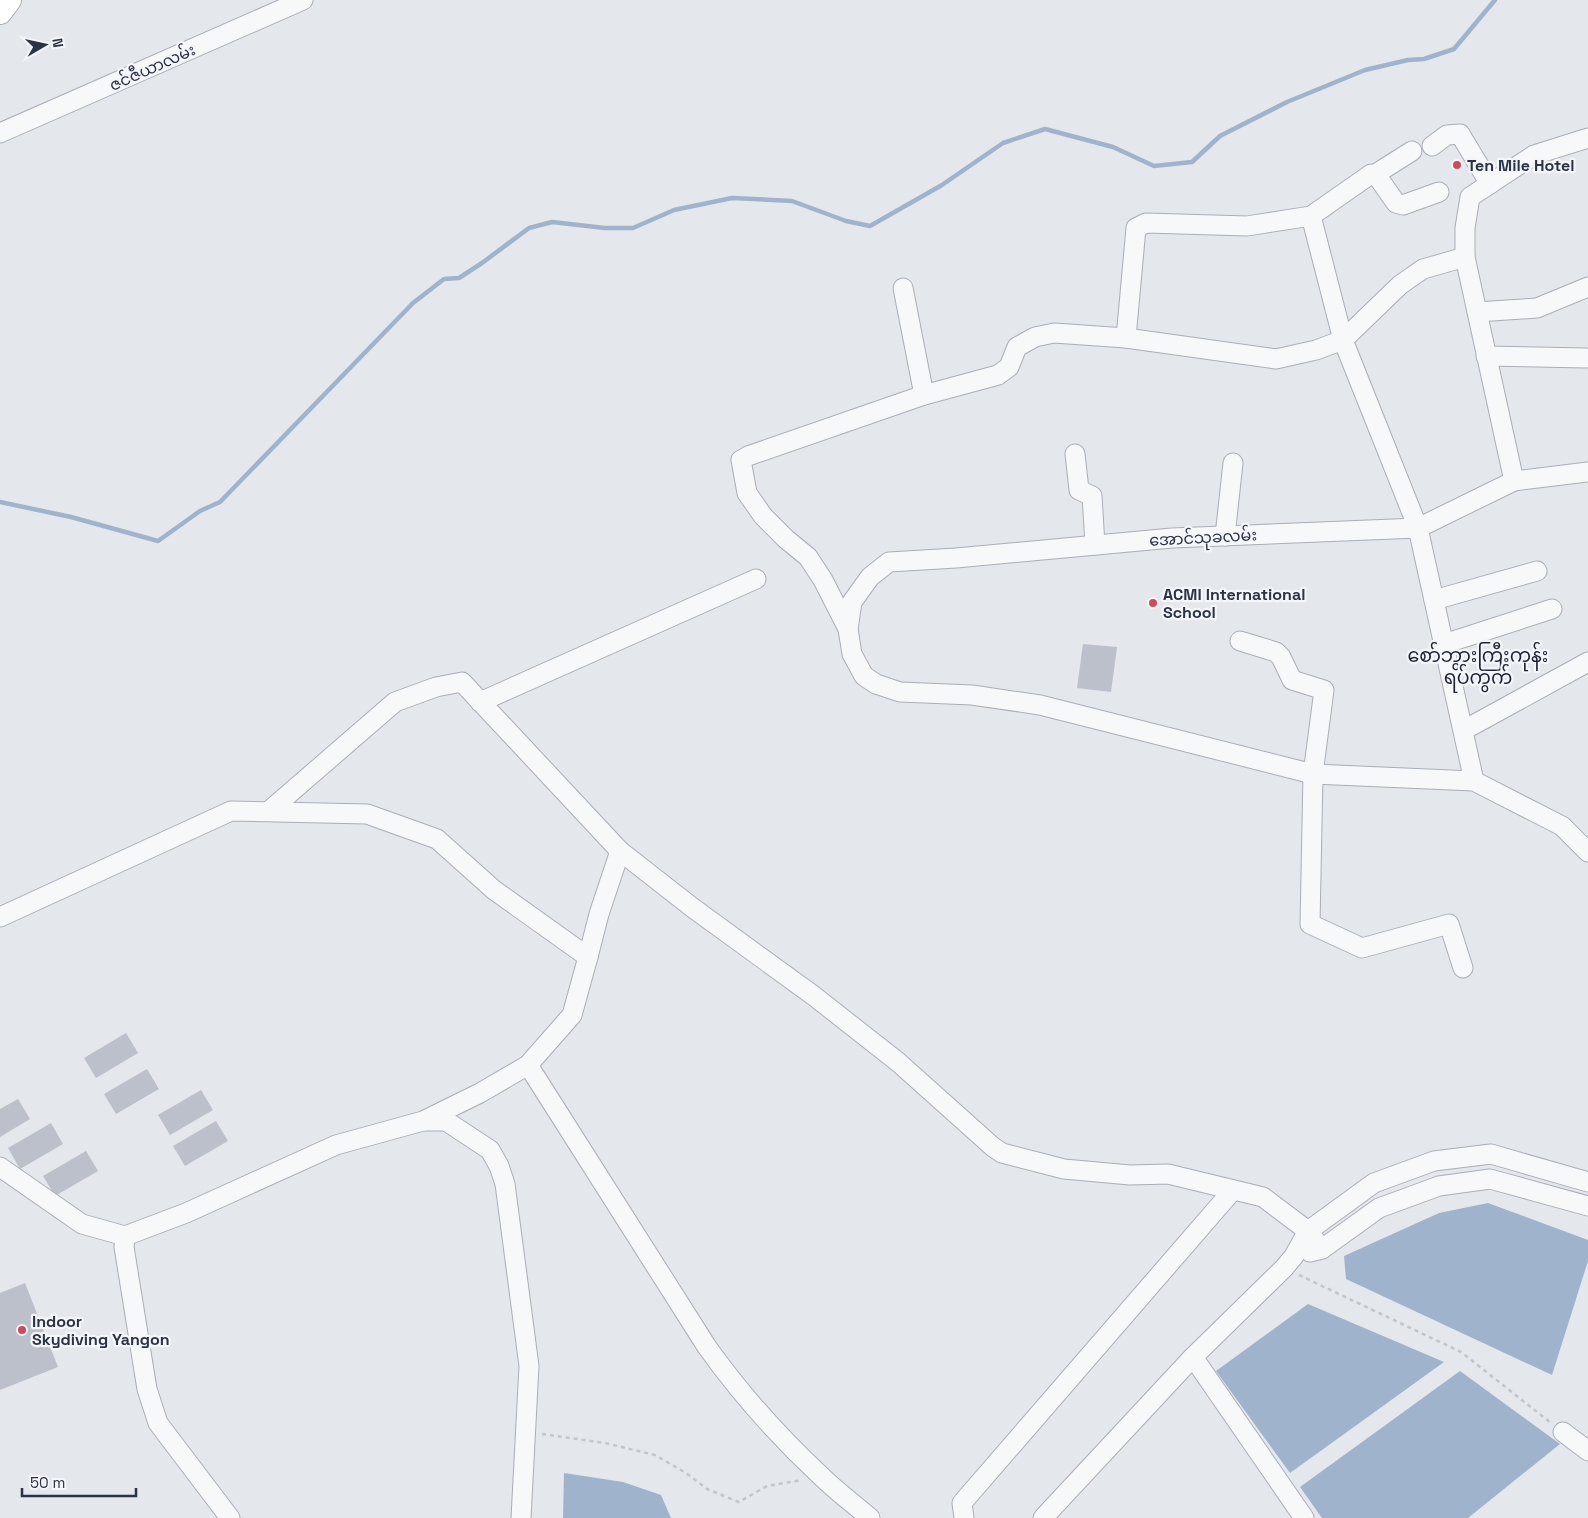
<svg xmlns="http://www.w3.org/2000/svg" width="1588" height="1518" font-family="'Space Grotesk','Noto Sans Myanmar',sans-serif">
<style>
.water{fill:#9fb4cc}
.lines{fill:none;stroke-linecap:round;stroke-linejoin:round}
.stream{stroke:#9fb4cc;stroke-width:4.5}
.building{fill:#bbc0ca}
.minor-casing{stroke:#a9aeb7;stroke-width:21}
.major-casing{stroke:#a3abb8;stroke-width:26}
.path{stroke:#c2c5cb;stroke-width:2.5;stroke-dasharray:4 4;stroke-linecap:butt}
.minor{stroke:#f7f8fa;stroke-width:19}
.major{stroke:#fff;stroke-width:24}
.poi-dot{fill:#d1495b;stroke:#f4f6f9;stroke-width:2}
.labels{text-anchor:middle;stroke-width:4.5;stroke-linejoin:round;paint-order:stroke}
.street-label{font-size:16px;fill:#2b3445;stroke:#f4f6f9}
.poi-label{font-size:16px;font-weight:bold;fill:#2b3445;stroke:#f4f6f9;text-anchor:start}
.quarter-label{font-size:19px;fill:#1d2536;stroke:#f4f6f9}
</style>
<rect width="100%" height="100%" fill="#e4e7ec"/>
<!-- water -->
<g class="water">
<polygon points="1488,1203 1588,1240 1588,1261 1552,1375 1346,1279 1344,1256 1439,1213"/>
<polygon points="1308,1304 1444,1362 1290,1473 1216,1371"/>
<polygon points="1460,1371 1560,1444 1468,1518 1322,1518 1300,1487"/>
<polygon points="564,1473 623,1482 661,1495 671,1518 563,1518"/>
</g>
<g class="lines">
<!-- stream -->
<polyline class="stream" points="0,502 71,517 158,541 200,511 220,502 413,303 444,279 459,278 482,263 529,228 552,222 605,228 633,228 674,210 732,198 792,201 846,221 870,226 942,185 1003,143 1045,129 1113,147 1154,166 1192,162 1220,136 1287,102 1365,70 1408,60 1424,59 1454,49 1495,0"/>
</g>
<!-- building -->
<g class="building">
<polygon points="1083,644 1117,647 1111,692 1077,688"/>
<polygon points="126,1033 138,1053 96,1078 84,1058"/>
<polygon points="147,1069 159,1089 116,1114 104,1094"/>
<polygon points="201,1090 213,1110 170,1135 158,1115"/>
<polygon points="18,1099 30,1119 0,1137 0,1109"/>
<polygon points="216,1121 228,1141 185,1166 173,1146"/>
<polygon points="51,1123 63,1144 20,1169 8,1148"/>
<polygon points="86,1151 98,1171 55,1196 43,1176"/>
<polygon points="25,1283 58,1367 0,1390 0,1293"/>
</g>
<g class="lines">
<!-- minor casing -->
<g class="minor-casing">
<g id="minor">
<polyline points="0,133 303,0"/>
<polyline points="1432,146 1447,135 1460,134 1490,184"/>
<polyline points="1374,175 1412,151"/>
<polyline points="1311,216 1343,340 1418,528 1474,781"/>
<polyline points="1465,257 1423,269 1400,285 1343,340 1316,350 1276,359 1126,338 1054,333 1035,337 1017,347 1009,367 998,375 924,395 748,456 741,460 747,493 763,516 786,539 808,557 823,580 848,629 852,654 864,676 876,684 900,692 972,695 1040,705 1313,774 1474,781 1562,826 1588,852"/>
<polyline points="903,288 924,395"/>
<polyline points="1477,312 1537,308 1588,287"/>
<polyline points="1126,338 1136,228 1146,223 1247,226 1311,216 1371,174 1377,176 1396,203 1403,205 1439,192"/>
<polyline points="1486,356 1586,358"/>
<polyline points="1075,454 1079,490 1092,496 1095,545"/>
<polyline points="1514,481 1465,257 1465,228 1470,197 1534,155 1588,138"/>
<polyline points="1225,536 1233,463"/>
<polyline points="1434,600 1537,571"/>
<polyline points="848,629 852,602 870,577 889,562 956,558 1172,538 1418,528 1514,481 1588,472"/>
<polyline points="1240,641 1276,652 1281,657 1292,680 1324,690 1313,774 1310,924 1362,948 1449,924 1463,968"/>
<polyline points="1444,644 1552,609"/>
<polyline points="480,702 756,579"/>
<polyline points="1464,730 1588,662"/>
<polyline points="269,811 395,702 436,687 462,682 620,851"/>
<polyline points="0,917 231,811 367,814 437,839 494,890 588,957 599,914 620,851 693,908 814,996 898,1062 993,1147 1002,1153 1064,1169 1130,1175 1168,1174 1263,1197 1308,1231 1322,1249"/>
<path d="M 528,1065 L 707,1347 C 740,1393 779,1437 821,1476 C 836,1491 854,1504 870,1518"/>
<polyline points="424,1121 446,1121 490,1150 499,1166 505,1184 529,1366 521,1518"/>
<polyline points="0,1167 82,1224 125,1236"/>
<polyline points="1310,1252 1322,1249 1379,1208 1439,1186 1490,1179 1588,1206"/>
<polyline points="1193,1357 1304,1518"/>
<polyline points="1563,1432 1588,1451"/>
<polyline points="230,1518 158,1423 147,1389 124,1247 125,1236 186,1213 336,1145 423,1121 480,1093 528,1065 572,1015 588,957"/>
<polyline points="964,1518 962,1503 1233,1190"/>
<polyline points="1043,1518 1193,1357 1284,1268 1294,1256 1308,1231 1374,1183 1434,1161 1491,1154 1588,1182"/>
</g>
</g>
<!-- major casing -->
<g class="major-casing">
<polyline id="major" points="0,12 9,0"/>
</g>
<!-- path -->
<g class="path">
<polyline points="1299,1275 1461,1352 1551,1423"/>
<polyline points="542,1434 605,1443 655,1455 686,1473 707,1489 739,1502 767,1486 802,1480"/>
</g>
<!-- minor -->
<use href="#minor" class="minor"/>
<!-- major -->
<use href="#major" class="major"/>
</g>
<!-- markers -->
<g class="poi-dot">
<circle cx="1457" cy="165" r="5"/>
<circle cx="1153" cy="603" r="5"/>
<circle cx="22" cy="1330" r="5"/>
</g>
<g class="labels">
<!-- street labels -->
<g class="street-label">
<text transform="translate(152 67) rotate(-24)" y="6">ဇင်ဇီယာလမ်း</text>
<text transform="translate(1203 537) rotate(-3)" y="6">အောင်သုခလမ်း</text>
</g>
<!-- poi labels -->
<g class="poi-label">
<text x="1467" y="171">Ten Mile Hotel</text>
<text x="1163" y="600">ACMI International<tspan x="1163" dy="18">School</tspan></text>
<text x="32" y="1327">Indoor<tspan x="32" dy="18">Skydiving Yangon</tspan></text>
</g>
<!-- quarter labels -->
<g class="quarter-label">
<text x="1478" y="662">စော်ဘွားကြီးကုန်း<tspan x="1478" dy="22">ရပ်ကွက်</tspan></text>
</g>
</g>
<!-- north arrow -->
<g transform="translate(45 45) rotate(81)" stroke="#f4f6f9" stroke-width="4" paint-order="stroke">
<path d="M0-4L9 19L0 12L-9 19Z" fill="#2b3445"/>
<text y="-8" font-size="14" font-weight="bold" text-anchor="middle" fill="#2b3445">N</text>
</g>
<!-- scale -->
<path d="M22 1488v8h114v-8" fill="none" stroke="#2b3445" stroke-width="2.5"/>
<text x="30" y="1488" font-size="15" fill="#2b3445" stroke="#f4f6f9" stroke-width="4" paint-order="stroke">50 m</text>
</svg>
